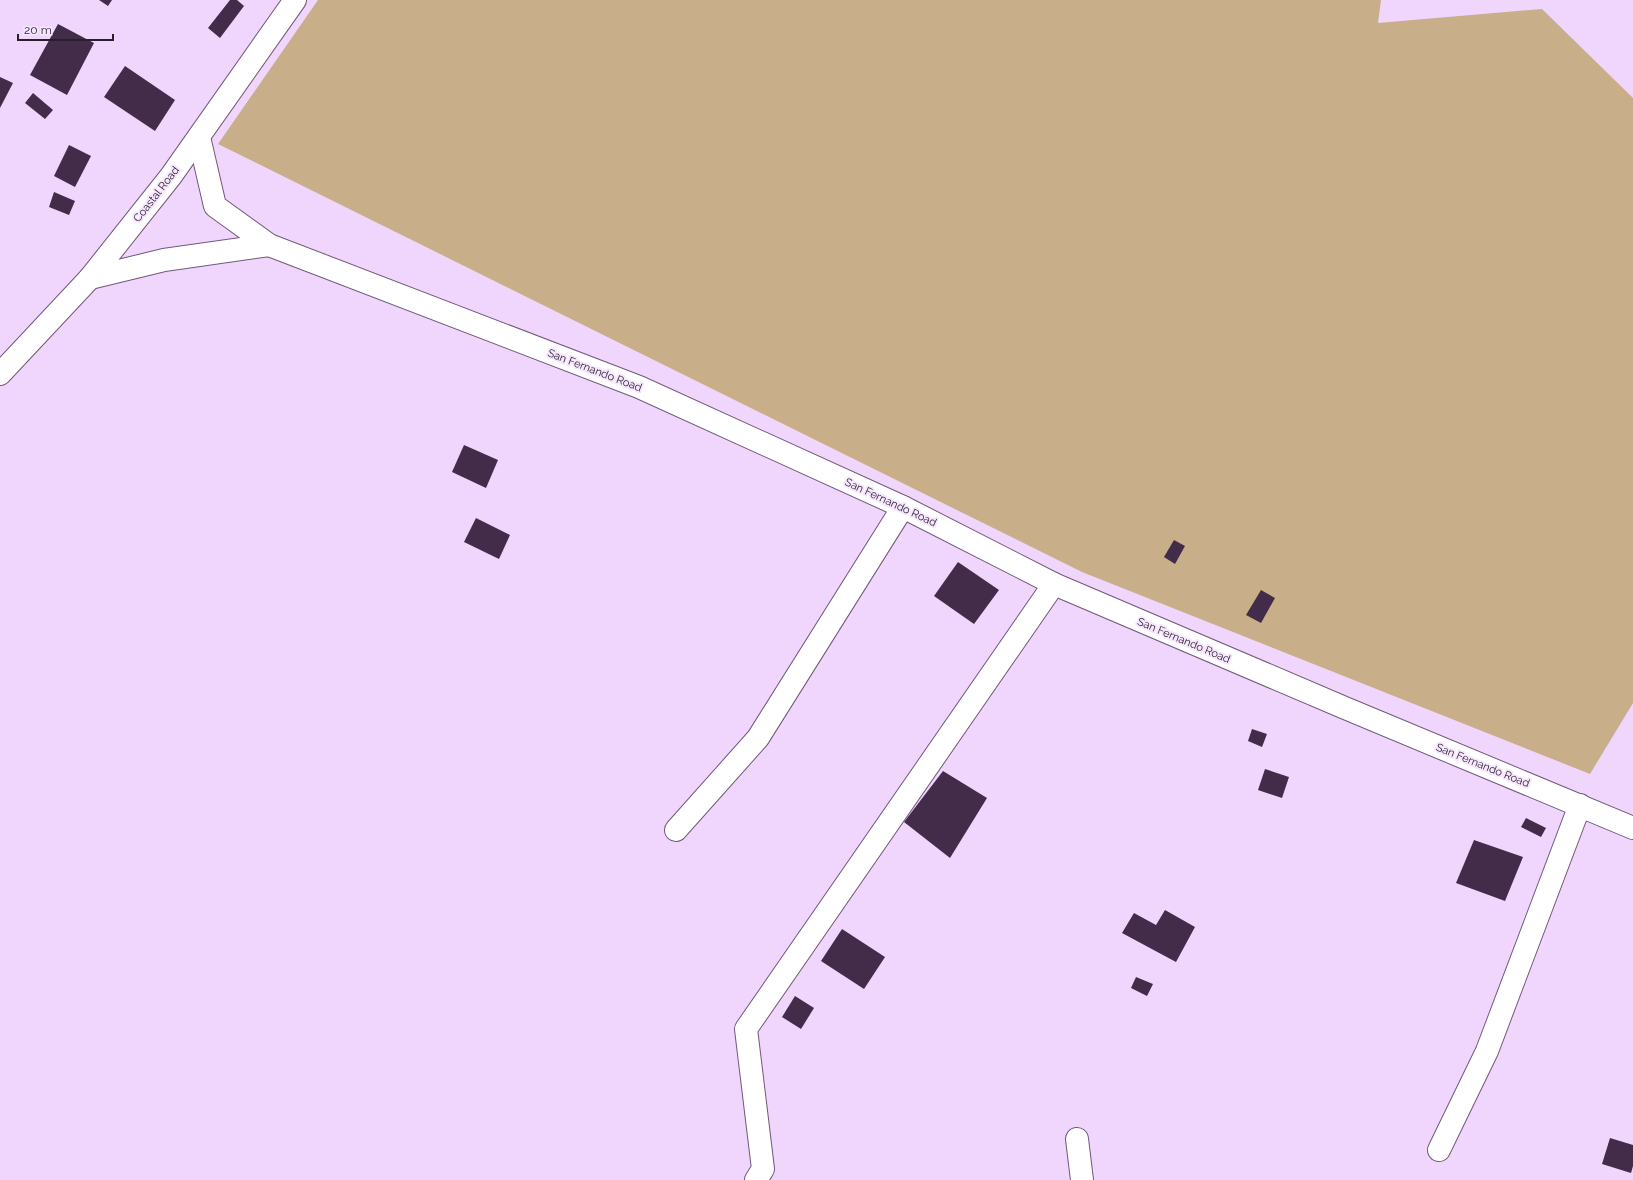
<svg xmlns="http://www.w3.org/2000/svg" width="1633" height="1180" font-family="Raleway,sans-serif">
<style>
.green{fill:#c8ae89}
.building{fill:#422c4a}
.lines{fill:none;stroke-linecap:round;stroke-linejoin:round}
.street-casing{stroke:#71597a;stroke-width:24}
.secondary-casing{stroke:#71597a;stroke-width:24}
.street{stroke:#fff;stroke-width:22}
.secondary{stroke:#fff;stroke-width:22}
.labels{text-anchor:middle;stroke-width:4;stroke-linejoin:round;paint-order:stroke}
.street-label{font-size:11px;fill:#281e2c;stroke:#f7e7fe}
</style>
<rect width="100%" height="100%" fill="#f0d6fc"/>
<!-- green -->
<polygon class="green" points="318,0 1381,0 1378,23 1542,9 1633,98 1633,703 1590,774 1082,572 218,144"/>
<!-- building -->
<g class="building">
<polygon points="99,0 112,0 108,6"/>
<polygon points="230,0 237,0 244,6 220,38 208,28"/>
<polygon points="58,24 94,43 67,95 30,75"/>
<polygon points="125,66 175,100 155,131 104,97"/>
<polygon points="0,77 13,83 0,108"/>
<polygon points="33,93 53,110 45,119 25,103"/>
<polygon points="69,145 91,156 75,187 54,176"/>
<polygon points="54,192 75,201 69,215 49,207"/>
<polygon points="464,445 498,460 486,488 452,472"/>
<polygon points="476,518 510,535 499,559 464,542"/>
<polygon points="1174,540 1185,546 1175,564 1164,557"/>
<polygon points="958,562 999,590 974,624 934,596"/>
<polygon points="1261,590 1275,598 1261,623 1246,615"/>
<polygon points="1252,729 1267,734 1262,747 1248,741"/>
<polygon points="1265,769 1289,777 1282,798 1258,790"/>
<polygon points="943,771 987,798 950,858 904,822"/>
<polygon points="1526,818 1546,828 1541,837 1521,827"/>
<polygon points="1474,840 1523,857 1505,901 1456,883"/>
<polygon points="1165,910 1195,927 1176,962 1122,933 1134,913 1156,925"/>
<polygon points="842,929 885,957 864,989 821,961"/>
<polygon points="1136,977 1153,984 1147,996 1131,988"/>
<polygon points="795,996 814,1008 801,1029 782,1017"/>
<polygon points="1610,1138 1633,1145 1633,1166 1631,1173 1602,1164"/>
</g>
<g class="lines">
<!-- street casing -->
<g class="street-casing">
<g id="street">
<polyline points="199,137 215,206 269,245 639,387 903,507 1054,584 1345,708 1633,828"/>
<polyline points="90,278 164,260 269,245"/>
<polyline points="676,830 758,738 903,507"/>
<polyline points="1077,1139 1082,1180"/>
<polyline points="1439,1150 1487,1051 1580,805"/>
<polyline points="756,1180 763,1169 746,1029 1054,584"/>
</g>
</g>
<!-- secondary casing -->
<g class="secondary-casing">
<polyline id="secondary" points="0,374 90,278 171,176 295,0"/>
</g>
<!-- street -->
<use href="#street" class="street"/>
<!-- secondary -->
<use href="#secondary" class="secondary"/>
</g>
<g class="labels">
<!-- street labels -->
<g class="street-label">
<text transform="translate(156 194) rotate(-52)" y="4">Coastal Road</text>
<text transform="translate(595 370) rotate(21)" y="4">San Fernando Road</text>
<text transform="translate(891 502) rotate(25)" y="4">San Fernando Road</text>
<text transform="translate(1184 640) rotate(23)" y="4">San Fernando Road</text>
<text transform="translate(1483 765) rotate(22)" y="4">San Fernando Road</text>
</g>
</g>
<!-- scale -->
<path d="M18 34v6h95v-6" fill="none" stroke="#281e2c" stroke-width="2"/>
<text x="24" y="34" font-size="12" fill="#281e2c" stroke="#f7e7fe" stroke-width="3" paint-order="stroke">20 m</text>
</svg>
